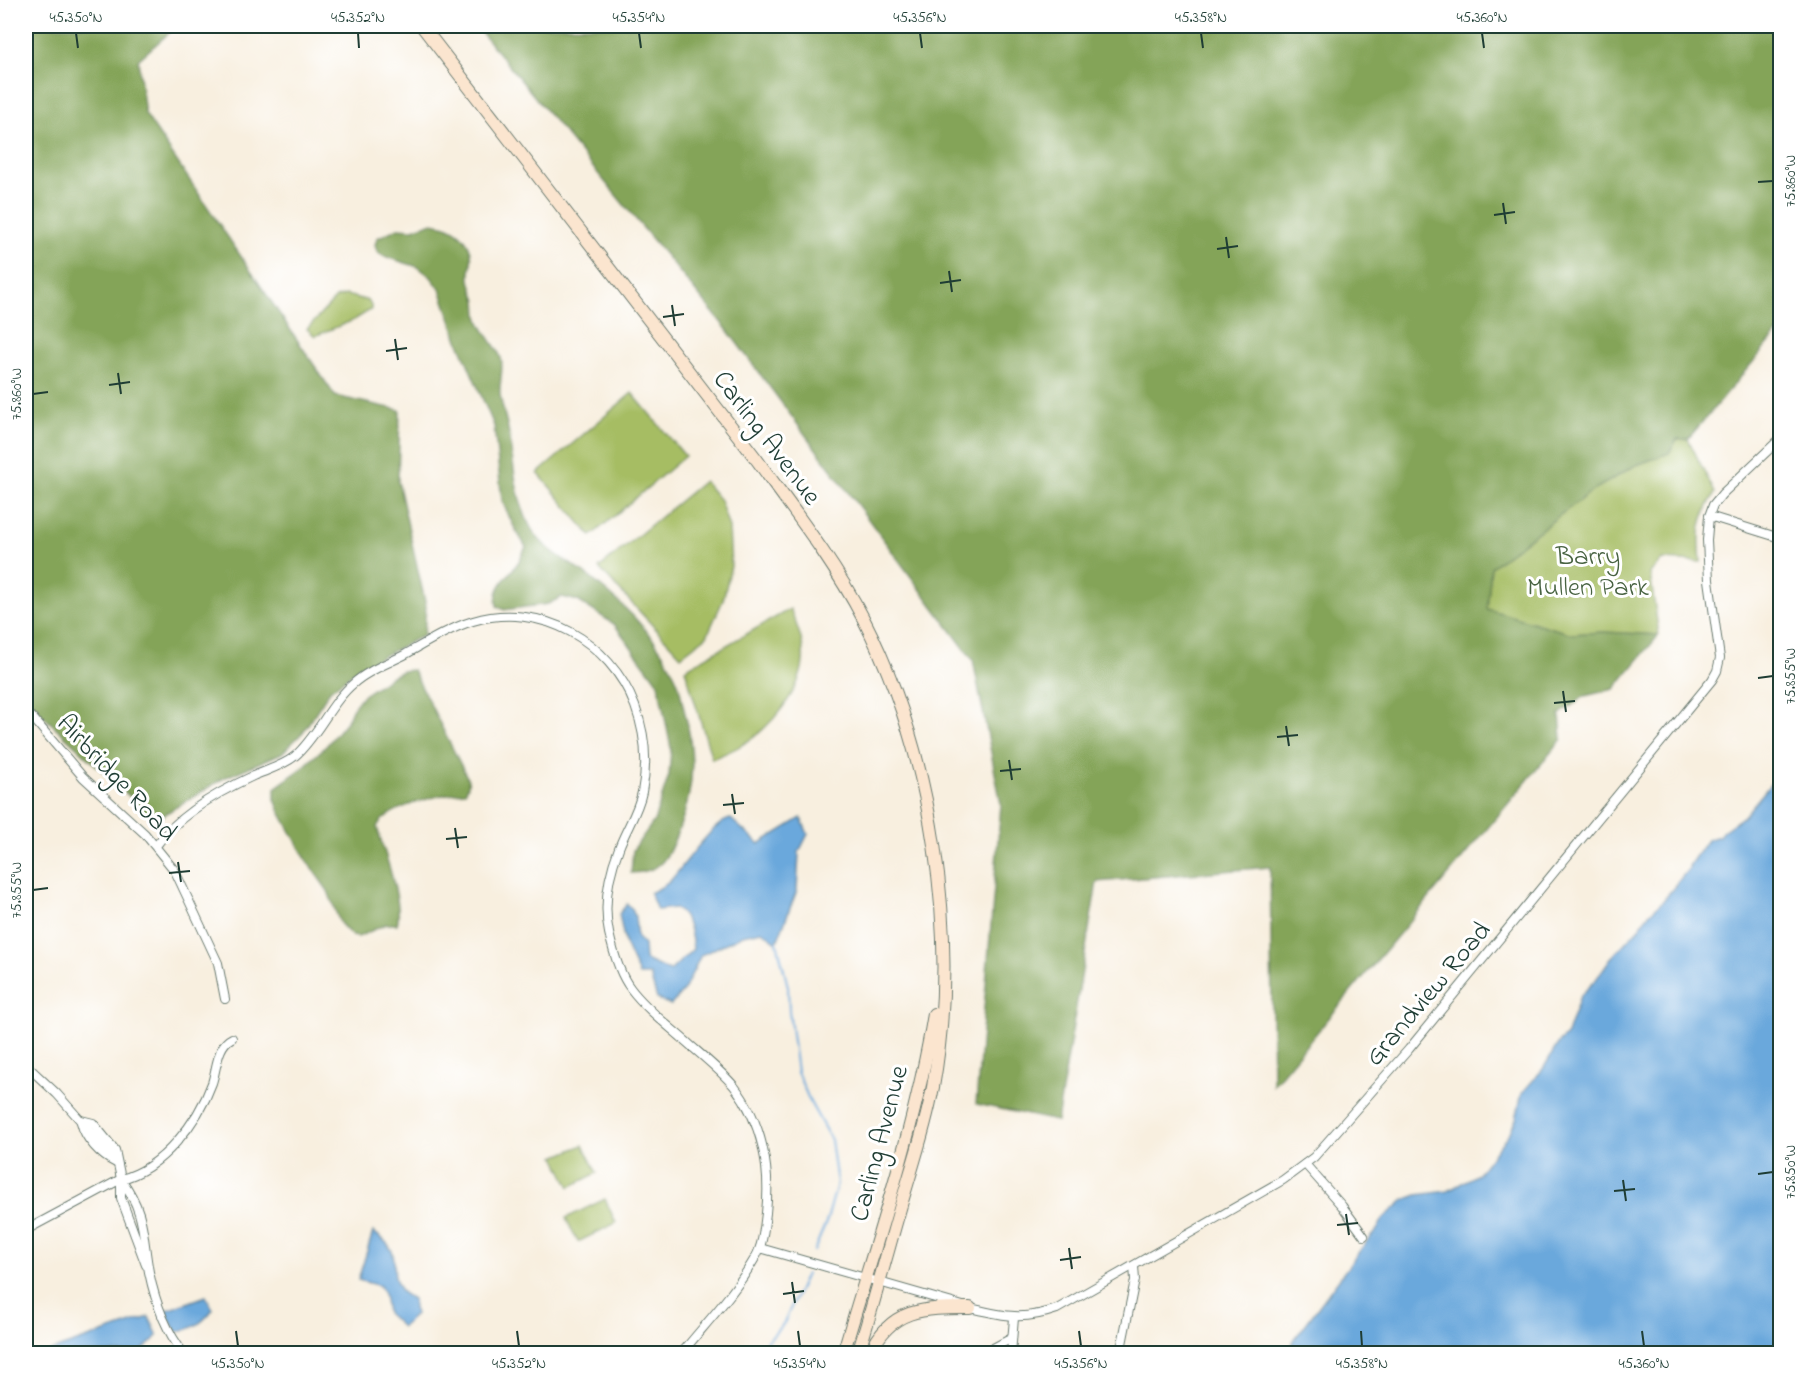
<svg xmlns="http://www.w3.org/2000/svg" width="1806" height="1379" font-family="'Indie Flower',sans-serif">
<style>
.green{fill:#a6bd63;stroke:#627d4c;stroke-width:1.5}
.forest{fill:#84a459;stroke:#527046;stroke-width:1.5}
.water{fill:#6aa8dc;stroke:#447288;stroke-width:1.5}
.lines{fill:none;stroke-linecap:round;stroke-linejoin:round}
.stream{stroke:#6aa8dc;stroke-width:2}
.street-casing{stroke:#6b7b70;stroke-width:10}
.secondary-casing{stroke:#6b7b70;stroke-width:14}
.street{stroke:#fff;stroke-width:8}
.secondary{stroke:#fbe5cf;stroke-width:12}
.ticks{fill:none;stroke:#1f3d34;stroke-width:2}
.labels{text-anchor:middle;stroke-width:6;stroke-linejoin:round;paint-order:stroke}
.street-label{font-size:27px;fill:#1f3d34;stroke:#fff}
.park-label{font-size:27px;fill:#486342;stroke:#fff}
.neatline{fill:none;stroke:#1f3d34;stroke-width:2}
.ticks-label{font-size:15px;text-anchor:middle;fill:#1f3d34}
</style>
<rect width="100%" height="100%" fill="#fff"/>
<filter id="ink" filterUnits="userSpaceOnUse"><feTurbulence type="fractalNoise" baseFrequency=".0167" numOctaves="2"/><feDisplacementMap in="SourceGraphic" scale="12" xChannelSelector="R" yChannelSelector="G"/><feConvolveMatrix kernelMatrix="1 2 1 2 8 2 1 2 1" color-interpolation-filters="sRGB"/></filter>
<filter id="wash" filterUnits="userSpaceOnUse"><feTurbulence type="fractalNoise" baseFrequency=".008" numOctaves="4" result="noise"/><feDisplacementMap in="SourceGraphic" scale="24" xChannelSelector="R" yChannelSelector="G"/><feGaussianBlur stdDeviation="1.35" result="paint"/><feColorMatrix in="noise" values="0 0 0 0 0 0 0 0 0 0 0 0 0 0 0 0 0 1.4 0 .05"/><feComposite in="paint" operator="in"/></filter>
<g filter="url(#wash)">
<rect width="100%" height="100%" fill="#f8efdf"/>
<!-- green -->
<g class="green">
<polygon points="346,295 369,301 372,309 354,320 315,336 307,329 336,298"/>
<polygon points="632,393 685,456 591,536 538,473"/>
<path d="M 1677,439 L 1688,439 L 1715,493 C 1699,520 1698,532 1701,562 L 1662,560 L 1650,573 L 1659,635 L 1603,632 L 1572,634 L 1487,609 L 1491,567 L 1592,491 L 1634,466 L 1669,453 Z"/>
<polygon points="704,481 720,500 729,528 731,566 723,600 707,636 681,656 599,568"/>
<path d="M 790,609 C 797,625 805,644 803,662 C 800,692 770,728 745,743 C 735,750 723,754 712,759 L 685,669 Z"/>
<polygon points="583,1145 597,1173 570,1187 555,1157"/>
<polygon points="605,1199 616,1223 578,1242 566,1218"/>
</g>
<!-- forest -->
<g class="forest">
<polygon points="26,26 177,26 138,60 145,114 335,396 400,410 398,481 426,606 424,635 360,668 330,690 303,732 282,753 224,778 155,820 26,700"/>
<polygon points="476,26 1780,26 1780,166 1779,174 1780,178 1780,330 1688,439 1677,439 1669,453 1634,466 1592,491 1491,567 1487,609 1572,634 1603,632 1659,635 1614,689 1585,696 1560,714 1562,739 1273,1085 1270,867 1097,882 1057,1121 976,1104 1001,804 973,660 725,327"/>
<path d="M 430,223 C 446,224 460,230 468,244 C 475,257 469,266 470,279 C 471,286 475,294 477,301 C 478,307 477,313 479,319 C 483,333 496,344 501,358 C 504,370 499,382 500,394 C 502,408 507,421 509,434 C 514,466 515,493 528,522 C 540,550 570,561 592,579 C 625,605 659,639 676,678 C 680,686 681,696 683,705 C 695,750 696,784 679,829 C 668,855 664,873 631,873 L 633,850 L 654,821 L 669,775 L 671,748 L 658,683 L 614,624 L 578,601 L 562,597 L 548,604 L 504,610 L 497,606 C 493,587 507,578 517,564 C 521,559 523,552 526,547 L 515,529 L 502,501 L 494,426 L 459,343 L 440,289 L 431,277 L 418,267 L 383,256 L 377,251 L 375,245 L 377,238 L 398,228 L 413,229 Z"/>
<path d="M 413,670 L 464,771 C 468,779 471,784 465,792 C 444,793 386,807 377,827 C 383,849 404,904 397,924 L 386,924 L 358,937 L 352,936 L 340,923 L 328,891 L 307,861 L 279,810 L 275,799 L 275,788 L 301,769 L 327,745 L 348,719 L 352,709 L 362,696 L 392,676 L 402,671 Z"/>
</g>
<!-- water -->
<g class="water">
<polygon points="1780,773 1780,1353 1288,1353 1294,1340 1367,1241 1377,1230 1383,1219 1404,1200 1417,1195 1448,1191 1478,1174 1510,1132 1516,1119 1522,1093 1543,1069 1558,1044 1567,1034 1580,996 1595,981 1610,959 1640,927 1647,916 1662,902 1690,867 1689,866 1707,840 1719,836 1723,831 1744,816"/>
<path d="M 801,818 L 808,834 L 799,852 L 797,890 L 777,942 L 762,931 L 743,935 L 701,955 L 684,990 L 671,1005 L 657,999 L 650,975 L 639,975 L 625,944 L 619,914 L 627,904 L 632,909 L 635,917 L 637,938 L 644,945 L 645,960 L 670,971 L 693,949 C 691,933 690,919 675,908 L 657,910 L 650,893 C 657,889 666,886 671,880 C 684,866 713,821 731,819 L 759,844 Z"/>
<path d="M 373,1232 C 408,1254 385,1268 401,1291 C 404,1295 410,1297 413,1300 L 415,1315 L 402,1327 L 387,1313 L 384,1294 L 380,1286 L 358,1280 Z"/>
<path d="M 206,1296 L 213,1309 C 203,1323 193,1329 176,1332 L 165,1311 Z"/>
<polygon points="149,1317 158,1336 139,1353 45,1353"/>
</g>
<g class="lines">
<!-- stream -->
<g class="stream">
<polyline points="777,942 788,987 789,1011 797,1072 811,1104 831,1140 837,1184 827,1220 814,1251"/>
<polyline points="755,1354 784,1323 806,1274"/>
</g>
</g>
</g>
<g filter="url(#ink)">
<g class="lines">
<!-- street casing -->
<g class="street-casing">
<g id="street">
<polyline points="1709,516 1780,538"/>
<polyline points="32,717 83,777 145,834 175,871 218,963 225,999"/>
<path d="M 156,846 C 178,815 218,792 253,776 C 267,770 283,766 295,756 C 318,736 330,703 354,683 C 368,670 389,663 406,654 C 427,642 450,628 473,621 C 541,601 610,641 635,706 C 645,733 648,763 642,792 C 638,812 626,829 619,848 C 609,874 603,905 609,933 C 613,951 620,975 631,989 C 647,1010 670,1027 690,1045 C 705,1058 721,1071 734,1086 C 762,1122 771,1168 766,1213 C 764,1228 763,1245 755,1258 C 735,1293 706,1323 681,1354"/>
<polyline points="26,1065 57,1094 113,1157"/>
<polyline points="81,1120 93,1123 115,1150 121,1179 121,1198 146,1265"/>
<path d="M 81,1122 C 85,1139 100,1155 116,1163"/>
<polyline points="1305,1164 1342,1206 1364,1236"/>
<path d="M 121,1179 C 146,1213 142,1234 149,1272 C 155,1301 165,1330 184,1354"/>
<path d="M 26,1230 L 121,1179 C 162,1169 198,1122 212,1083 C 217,1068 217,1045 232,1038"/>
<path d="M 760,1248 L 970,1308 C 1004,1316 1023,1321 1057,1309 L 1283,1180 L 1314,1157 L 1409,1049 L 1712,680 L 1717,671 L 1720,658 L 1709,580 L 1707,540 L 1709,516 L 1713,505 L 1722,494 L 1780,439"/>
<polyline points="982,1354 1012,1338"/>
<polyline points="1011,1354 1014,1318"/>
<polyline points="1120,1354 1135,1280 1134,1266"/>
</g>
</g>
<!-- secondary casing -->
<g class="secondary-casing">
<g id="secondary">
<path d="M 422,26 L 757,460 C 794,511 834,562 863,618 C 933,754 960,937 933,1087 C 926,1125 914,1161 903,1198 C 888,1250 874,1302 858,1354"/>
<path d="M 843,1354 C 876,1241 915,1129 934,1014"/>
<path d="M 870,1354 C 890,1307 926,1308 970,1308"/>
</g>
</g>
<!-- street -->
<use href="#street" class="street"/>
<!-- secondary -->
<use href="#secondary" class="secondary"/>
</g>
</g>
<!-- ticks -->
<path class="ticks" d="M 76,33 L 78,48M 358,33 L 359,48M 639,33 L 641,48M 920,33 L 922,48M 1201,33 L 1203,48M 1482,33 L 1484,48M 1758,182 L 1773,181M 1503,203 L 1506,224M 1494,215 L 1515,212M 1226,237 L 1229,258M 1217,249 L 1238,246M 949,271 L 952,292M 940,283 L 961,280M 672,305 L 675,326M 663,317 L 684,314M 395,339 L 398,360M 386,351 L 407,348M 118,373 L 121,394M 109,385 L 130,382M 33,394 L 48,392M 1758,678 L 1773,676M 1563,691 L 1566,712M 1554,703 L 1575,701M 1286,726 L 1289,746M 1277,737 L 1298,735M 1009,760 L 1012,780M 1000,771 L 1021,769M 732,794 L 735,814M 723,805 L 744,803M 455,828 L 458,848M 446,839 L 467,837M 178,862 L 181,882M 169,873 L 190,871M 33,890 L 48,888M 1758,1174 L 1773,1172M 1623,1180 L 1626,1201M 1614,1191 L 1635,1189M 1346,1214 L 1349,1235M 1337,1225 L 1358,1223M 1069,1248 L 1072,1269M 1060,1260 L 1081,1257M 792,1282 L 795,1303M 783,1294 L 804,1291M 236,1331 L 238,1346M 517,1331 L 519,1346M 798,1331 L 800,1346M 1079,1331 L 1081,1346M 1361,1331 L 1362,1346M 1642,1331 L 1644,1346"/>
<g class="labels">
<!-- street labels -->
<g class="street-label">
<text transform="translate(768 437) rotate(53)" y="9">Carling Avenue</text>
<text transform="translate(118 777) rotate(47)" y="9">Airbridge Road</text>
<text transform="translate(1427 993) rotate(-50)" y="9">Grandview Road</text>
<text transform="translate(878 1143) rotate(-75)" y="9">Carling Avenue</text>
</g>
<!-- park labels -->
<g class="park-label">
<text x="1588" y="564">Barry<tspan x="1588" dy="31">Mullen Park</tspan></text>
</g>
</g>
<!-- margin -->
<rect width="1806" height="1379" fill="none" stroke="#fff" stroke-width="66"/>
<rect x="33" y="33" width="1740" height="1313" class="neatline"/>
<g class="ticks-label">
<text x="76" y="22">45.350°N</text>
<text x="358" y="22">45.352°N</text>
<text x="639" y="22">45.354°N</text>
<text x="920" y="22">45.356°N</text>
<text x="1201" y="22">45.358°N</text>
<text x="1482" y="22">45.360°N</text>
<text transform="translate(1790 181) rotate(-90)" y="5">75.860°W</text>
<text transform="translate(16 394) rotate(-90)" y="5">75.860°W</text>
<text transform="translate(1790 676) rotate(-90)" y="5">75.855°W</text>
<text transform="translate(16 890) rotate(-90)" y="5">75.855°W</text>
<text transform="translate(1790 1172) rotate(-90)" y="5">75.850°W</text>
<text x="238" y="1368">45.350°N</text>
<text x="519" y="1368">45.352°N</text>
<text x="800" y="1368">45.354°N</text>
<text x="1081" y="1368">45.356°N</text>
<text x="1362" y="1368">45.358°N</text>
<text x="1644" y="1368">45.360°N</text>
</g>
</svg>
